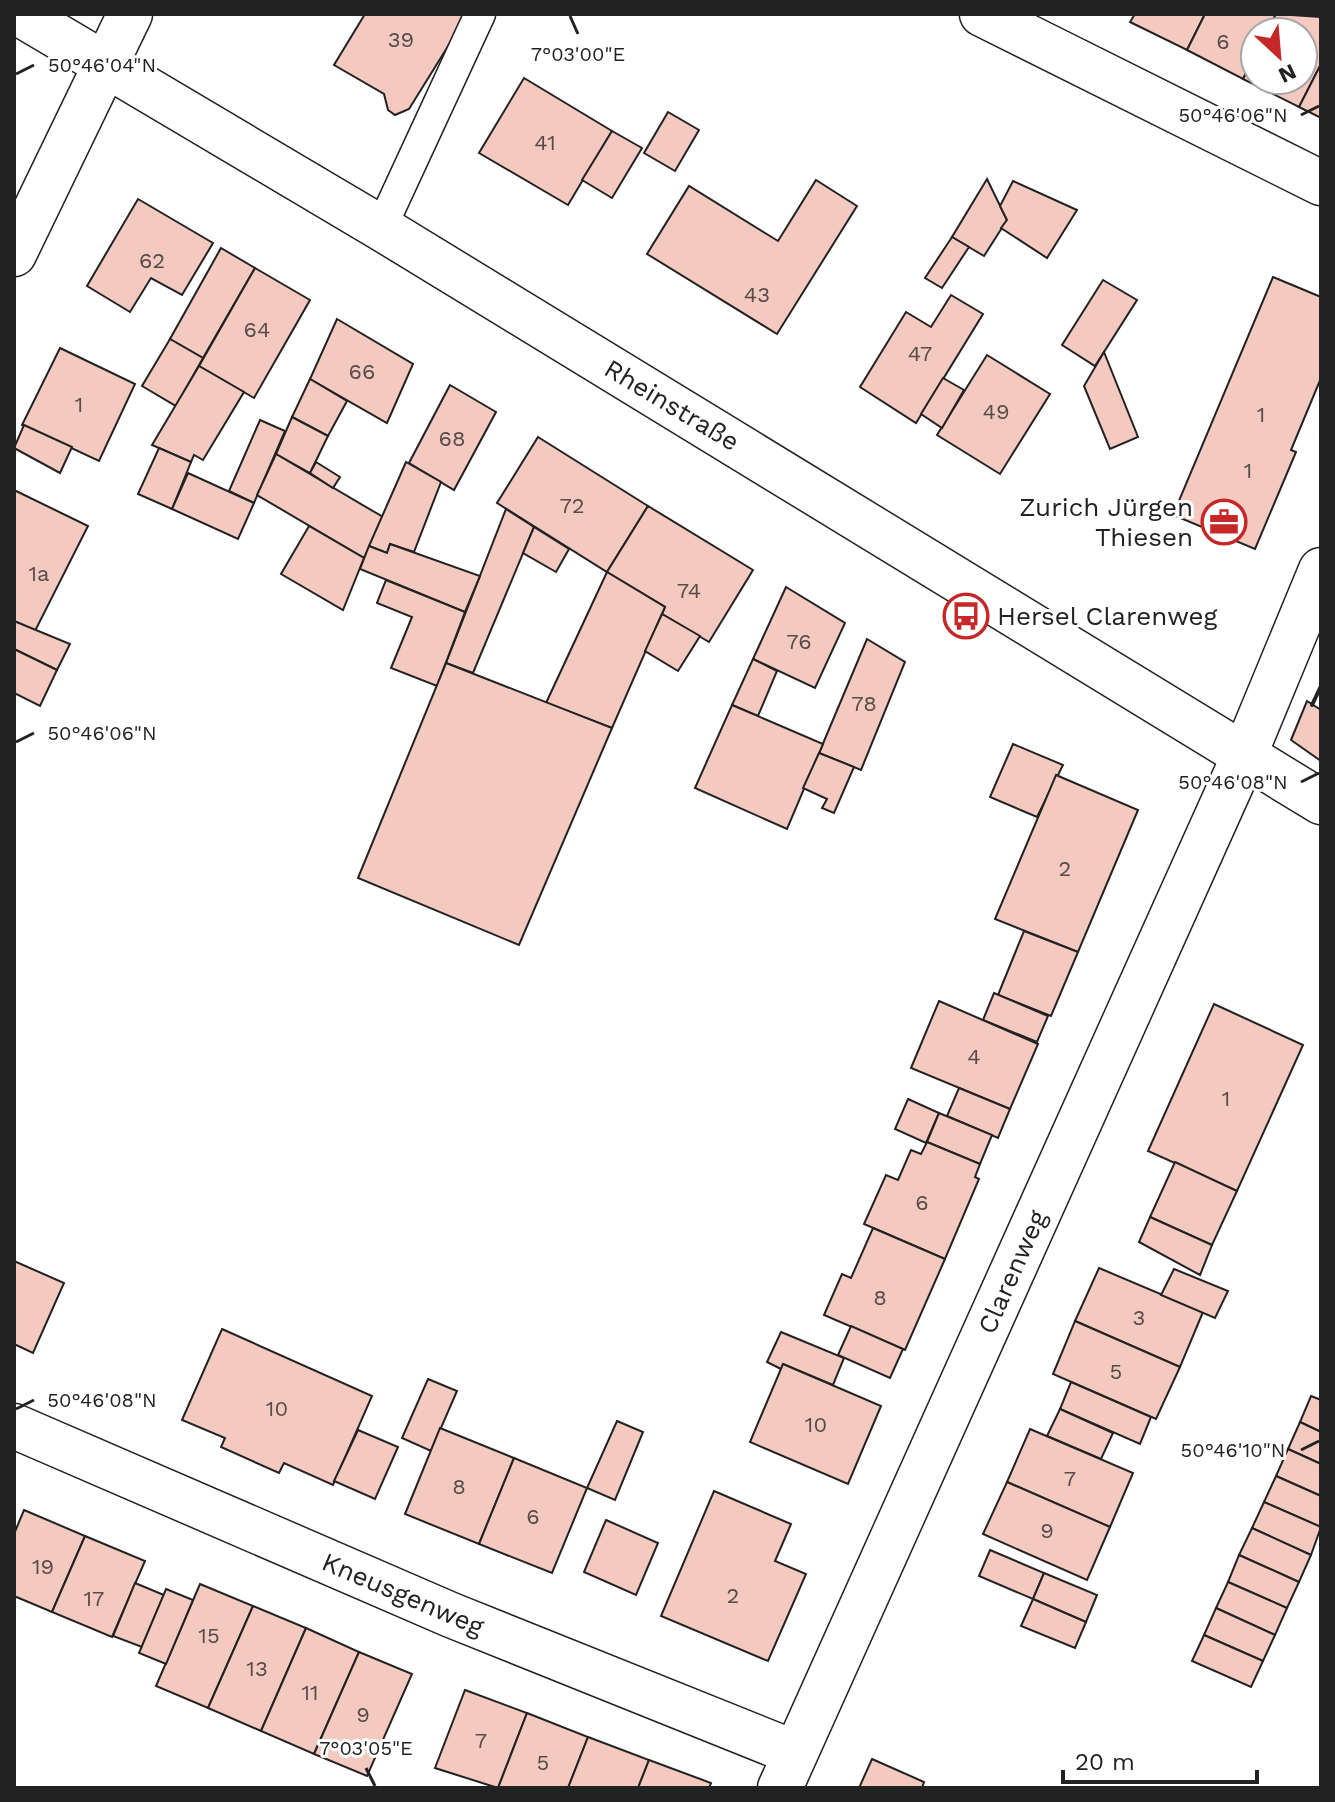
<svg xmlns="http://www.w3.org/2000/svg" width="1335" height="1802" font-family="'Work Sans',sans-serif">
<style>
.building{fill:#f3c9c0;stroke:#222;stroke-width:2}
.lines{fill:none;stroke-linecap:round;stroke-linejoin:round}
.lane-casing{stroke:#222;stroke-width:33}
.street-casing{stroke:#222;stroke-width:47}
.lane{stroke:#fff;stroke-width:30}
.street{stroke:#fff;stroke-width:44}
.wall{stroke:#222;stroke-width:4}
.ticks{fill:none;stroke:#222;stroke-width:3}
.labels{text-anchor:middle;stroke-width:6;stroke-linejoin:round;paint-order:stroke}
.number-label{font-size:22px;fill:#564c4a}
.street-label{font-size:26px;fill:#222;stroke:#fff}
.poi-label{font-size:26px;fill:#222;stroke:#fff;text-anchor:end}
.ticks-label{font-size:20px;text-anchor:middle;fill:#222;stroke:#fff;stroke-width:6;stroke-linejoin:round;paint-order:stroke}
</style>
<rect width="100%" height="100%" fill="#fff"/>
<!-- building -->
<g class="building">
<polygon points="365,14 468,14 409,109 395,115 388,110 384,94 334,65"/>
<polygon points="1135,14 1205,14 1187,50 1130,22"/>
<polygon points="1205,14 1276,14 1267,32 1255,32 1255,56 1243,79 1187,50"/>
<polygon points="1276,14 1321,17 1321,64 1299,107 1243,79 1255,56 1255,80 1303,80 1303,32 1267,32"/>
<polygon points="1321,64 1321,118 1299,107"/>
<polygon points="524,78 612,131 568,205 479,153"/>
<polygon points="668,112 699,130 675,171 644,153"/>
<polygon points="612,131 642,148 612,198 582,180"/>
<polygon points="987,179 1007,220 984,256 952,237"/>
<polygon points="816,180 857,206 777,334 647,254 689,186 778,241"/>
<polygon points="1013,181 1077,210 1047,258 1001,228 1007,220 1000,206"/>
<polygon points="138,199 213,243 182,295 151,278 130,312 87,286"/>
<polygon points="952,237 969,247 942,288 925,278"/>
<polygon points="221,248 255,268 203,358 170,339"/>
<polygon points="255,268 310,300 254,398 199,366"/>
<polygon points="1273,277 1321,297 1321,378 1291,450 1296,452 1255,549 1173,515"/>
<polygon points="1103,280 1137,300 1095,366 1062,345"/>
<polygon points="951,295 983,314 916,423 860,387 906,312 931,327"/>
<polygon points="337,319 413,364 387,423 310,379"/>
<polygon points="170,339 203,358 176,406 142,386"/>
<polygon points="60,348 135,384 99,461 22,425"/>
<polygon points="1104,352 1138,437 1110,449 1084,386"/>
<polygon points="987,355 1050,394 1000,474 937,435"/>
<polygon points="199,366 244,392 203,460 194,455 191,462 152,445"/>
<polygon points="943,378 964,390 942,428 921,414"/>
<polygon points="310,379 347,401 328,436 292,417"/>
<polygon points="450,385 496,412 454,490 409,463"/>
<polygon points="292,417 328,436 310,473 276,454"/>
<polygon points="260,420 285,431 254,503 229,491"/>
<polygon points="24,425 72,447 60,473 14,448"/>
<polygon points="538,437 648,506 607,572 497,503"/>
<polygon points="159,448 191,462 172,509 138,494"/>
<polygon points="276,454 383,517 364,558 257,495"/>
<polygon points="316,462 340,477 333,488 310,473"/>
<polygon points="406,462 441,482 414,552 390,544 387,553 369,546"/>
<polygon points="188,473 254,503 238,539 172,509"/>
<polygon points="14,490 88,526 35,631 14,621"/>
<polygon points="648,506 753,570 709,642 662,614 665,607 607,572"/>
<polygon points="506,509 534,527 473,673 446,663"/>
<polygon points="309,526 364,558 343,610 281,574"/>
<polygon points="534,527 569,549 556,572 523,553"/>
<polygon points="390,544 480,576 465,612 360,569 369,546 387,553"/>
<polygon points="607,572 665,607 612,728 546,703"/>
<polygon points="386,580 465,612 437,686 391,668 412,617 377,603"/>
<polygon points="786,587 845,623 815,688 753,659"/>
<polygon points="662,614 700,636 678,671 645,651"/>
<polygon points="14,621 70,644 57,670 14,649"/>
<polygon points="867,639 905,662 861,770 819,753"/>
<polygon points="14,649 57,670 40,706 14,693"/>
<polygon points="753,659 777,671 758,716 732,705"/>
<polygon points="446,663 612,728 519,945 358,878"/>
<polygon points="1307,701 1321,710 1321,761 1291,740"/>
<polygon points="732,705 823,744 787,829 695,788"/>
<polygon points="1013,744 1063,765 1037,817 990,797"/>
<polygon points="819,753 854,767 834,813 822,808 827,799 803,788"/>
<polygon points="1056,775 1138,810 1078,952 995,919"/>
<polygon points="1024,931 1078,952 1051,1016 998,995"/>
<polygon points="994,993 1048,1016 1037,1042 983,1020"/>
<polygon points="939,1001 1038,1044 1010,1109 911,1068"/>
<polygon points="1214,1004 1303,1045 1237,1191 1148,1151"/>
<polygon points="959,1088 1010,1109 998,1138 947,1116"/>
<polygon points="908,1099 939,1113 926,1143 895,1129"/>
<polygon points="939,1113 992,1135 980,1164 927,1142"/>
<polygon points="927,1142 980,1164 975,1177 979,1179 945,1259 864,1224 886,1175 898,1180 911,1150 921,1154"/>
<polygon points="1175,1162 1237,1191 1212,1245 1150,1217"/>
<polygon points="1150,1217 1212,1245 1200,1275 1139,1242"/>
<polygon points="873,1228 945,1259 905,1350 824,1315 842,1274 851,1278"/>
<polygon points="14,1261 64,1283 33,1353 14,1344"/>
<polygon points="1099,1268 1203,1312 1180,1367 1075,1321"/>
<polygon points="1174,1269 1228,1291 1215,1318 1161,1295"/>
<polygon points="1075,1321 1180,1367 1156,1419 1053,1374"/>
<polygon points="851,1326 903,1349 890,1378 838,1355"/>
<polygon points="222,1329 372,1396 333,1485 284,1463 279,1473 221,1447 225,1438 182,1420"/>
<polygon points="781,1332 844,1358 833,1385 783,1364 781,1369 767,1362"/>
<polygon points="783,1364 881,1406 848,1484 750,1442"/>
<polygon points="428,1379 457,1391 431,1451 402,1438"/>
<polygon points="1071,1382 1151,1417 1140,1444 1060,1409"/>
<polygon points="1311,1396 1321,1400 1321,1432 1300,1422"/>
<polygon points="1060,1409 1113,1433 1101,1459 1047,1436"/>
<polygon points="617,1421 643,1432 615,1500 587,1488"/>
<polygon points="1300,1422 1321,1432 1321,1464 1288,1449"/>
<polygon points="440,1428 514,1458 479,1544 405,1514"/>
<polygon points="1030,1429 1133,1473 1110,1527 1007,1482"/>
<polygon points="358,1430 398,1447 375,1499 334,1481"/>
<polygon points="1288,1449 1321,1464 1321,1496 1276,1476"/>
<polygon points="514,1458 587,1488 552,1573 479,1544"/>
<polygon points="1276,1476 1321,1496 1321,1527 1264,1502"/>
<polygon points="1007,1482 1110,1527 1087,1580 983,1534"/>
<polygon points="714,1491 791,1524 775,1561 806,1574 768,1661 661,1616"/>
<polygon points="1264,1502 1321,1527 1311,1555 1252,1528"/>
<polygon points="24,1510 85,1536 52,1612 14,1596 14,1534"/>
<polygon points="606,1520 658,1543 636,1595 584,1572"/>
<polygon points="1252,1528 1311,1555 1299,1582 1239,1555"/>
<polygon points="85,1536 145,1561 112,1637 52,1612"/>
<polygon points="990,1550 1044,1573 1033,1599 979,1576"/>
<polygon points="1239,1555 1299,1582 1287,1608 1228,1582"/>
<polygon points="1044,1573 1097,1595 1086,1622 1033,1599"/>
<polygon points="1228,1582 1287,1608 1275,1635 1216,1608"/>
<polygon points="135,1583 164,1595 142,1647 113,1636"/>
<polygon points="200,1584 253,1606 208,1708 156,1686"/>
<polygon points="166,1589 193,1600 166,1664 139,1653"/>
<polygon points="1033,1599 1086,1622 1075,1648 1021,1626"/>
<polygon points="253,1606 306,1628 261,1731 208,1708"/>
<polygon points="1216,1608 1275,1635 1263,1661 1204,1635"/>
<polygon points="306,1628 359,1652 314,1754 261,1731"/>
<polygon points="1204,1635 1263,1661 1251,1687 1192,1661"/>
<polygon points="359,1652 412,1674 367,1776 314,1754"/>
<polygon points="465,1690 527,1713 498,1788 435,1768"/>
<polygon points="527,1713 588,1737 568,1788 498,1788"/>
<polygon points="588,1737 649,1760 638,1788 568,1788"/>
<polygon points="872,1759 924,1782 922,1788 859,1788"/>
<polygon points="649,1760 711,1783 709,1788 638,1788"/>
</g>
<g class="lines">
<!-- lane casing -->
<g class="lane-casing">
<polyline id="lane" points="381,228 480,14"/>
</g>
<!-- street casing -->
<g class="street-casing">
<g id="street">
<polyline points="20,14 381,228 1321,802"/>
<polyline points="982,14 1321,183"/>
<polyline points="14,254 130,14"/>
<polyline points="14,1426 451,1615 795,1753"/>
<polyline points="780,1788 1244,756 1321,570"/>
</g>
</g>
<!-- lane -->
<use href="#lane" class="lane"/>
<!-- street -->
<use href="#street" class="street"/>
<!-- wall -->
<polyline class="wall" points="1312,705 1321,686"/>
</g>
<!-- ticks -->
<path class="ticks" d="M 570,16 L 578,34M 16,74 L 34,65M 1301,115 L 1319,106M 16,742 L 34,733M 1301,782 L 1319,773M 16,1409 L 34,1400M 1301,1450 L 1319,1441M 366,1768 L 375,1786"/>
<!-- icons -->
<defs>
<g id="office-ring" transform="scale(2.3)"><circle r="9.5" fill="#fff" stroke="#c62828" stroke-width="1.5"/><path d="M-6-3h4V-5.5h4V-3h4V5H-6ZM-1-4.5V-3h2v-1.5ZM-6 0V1H6V0Z" fill="#c62828"/></g>
<g id="bus-ring" transform="scale(2.3)"><circle r="9.5" fill="#fff" stroke="#c62828" stroke-width="1.5"/><path d="M-5-6H5V4H4V6H2V4H-2V6H-4V4H-5ZM-3.5-4V0h7V-4ZM-3.5 1.2v1.5H-2V1.2ZM2 1.2v1.5H3.5V1.2Z" fill="#c62828"/></g>
</defs>
<g fill-rule="evenodd">
<use href="#office-ring" x="1224" y="522"/>
<use href="#bus-ring" x="966" y="616"/>
</g>
<g class="labels">
<!-- number labels -->
<g class="number-label">
<text x="401" y="47">39</text>
<text x="1223" y="49">6</text>
<text x="545" y="150">41</text>
<text x="152" y="268">62</text>
<text x="757" y="302">43</text>
<text x="257" y="337">64</text>
<text x="920" y="361">47</text>
<text x="362" y="379">66</text>
<text x="79" y="412">1</text>
<text x="996" y="419">49</text>
<text x="1261" y="422">1</text>
<text x="452" y="446">68</text>
<text x="1248" y="478">1</text>
<text x="572" y="513">72</text>
<text x="39" y="581">1a</text>
<text x="689" y="598">74</text>
<text x="799" y="649">76</text>
<text x="864" y="711">78</text>
<text x="1065" y="876">2</text>
<text x="974" y="1064">4</text>
<text x="1226" y="1106">1</text>
<text x="922" y="1210">6</text>
<text x="880" y="1305">8</text>
<text x="1139" y="1325">3</text>
<text x="1116" y="1379">5</text>
<text x="277" y="1416">10</text>
<text x="816" y="1432">10</text>
<text x="1070" y="1486">7</text>
<text x="459" y="1494">8</text>
<text x="533" y="1524">6</text>
<text x="1047" y="1538">9</text>
<text x="43" y="1574">19</text>
<text x="733" y="1603">2</text>
<text x="94" y="1606">17</text>
<text x="209" y="1643">15</text>
<text x="257" y="1676">13</text>
<text x="310" y="1700">11</text>
<text x="363" y="1722">9</text>
<text x="481" y="1748">7</text>
<text x="543" y="1770">5</text>
</g>
<!-- street labels -->
<g class="street-label">
<text transform="translate(672 405) rotate(31)" y="9">Rheinstraße</text>
<text transform="translate(1012 1272) rotate(-66)" y="9">Clarenweg</text>
<text transform="translate(403 1594) rotate(23)" y="9">Kneusgenweg</text>
</g>
<!-- poi labels -->
<g class="poi-label">
<text x="1193" y="516">Zurich Jürgen<tspan x="1193" dy="30">Thiesen</tspan></text>
<text x="997" y="625" text-anchor="start">Hersel Clarenweg</text>
</g>
</g>
<g class="ticks-label">
<text x="578" y="61">7°03'00"E</text>
<text x="102" y="72">50°46'04"N</text>
<text x="1233" y="122">50°46'06"N</text>
<text x="102" y="740">50°46'06"N</text>
<text x="1233" y="789">50°46'08"N</text>
<text x="102" y="1407">50°46'08"N</text>
<text x="1233" y="1457">50°46'10"N</text>
<text x="366" y="1755">7°03'05"E</text>
</g>
<!-- border -->
<rect width="1335" height="1802" fill="none" stroke="#222222" stroke-width="32"/>
<!-- north arrow -->
<g transform="translate(1279 56) rotate(154)"><circle r="38" fill="#ffffff" stroke="#a7a7a7" stroke-width="2"/>
<path d="M0-6L14 30L0 20L-14 30Z" fill="#c62828"/>
<text y="-12" font-size="22" font-weight="bold" text-anchor="middle" fill="#222222">N</text>
</g>
<!-- scale -->
<path d="M1063 1770v12h194v-12" fill="none" stroke="#222222" stroke-width="4"/>
<text x="1075" y="1770" font-size="24" fill="#222222" stroke="#ffffff" stroke-width="6" paint-order="stroke">20 m</text>
</svg>
